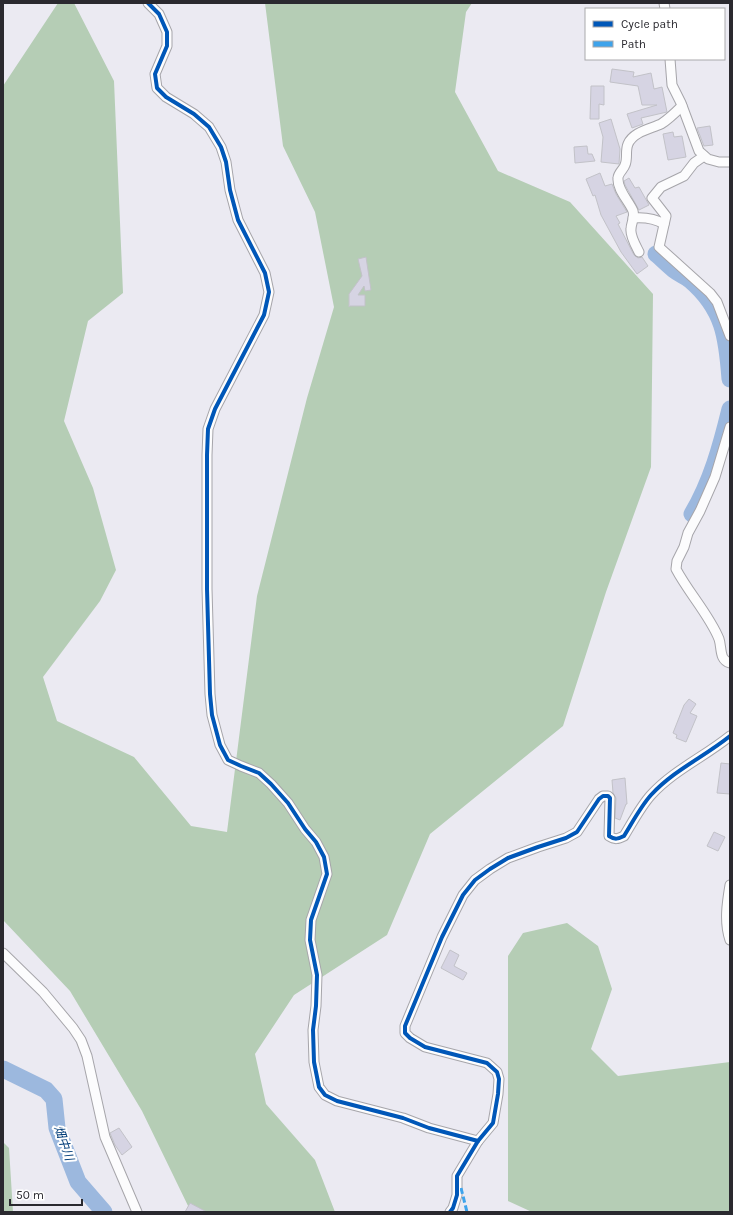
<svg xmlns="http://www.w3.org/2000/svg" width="733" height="1215" font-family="Karla,'Noto Sans JP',sans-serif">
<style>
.forest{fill:#b5cdb5}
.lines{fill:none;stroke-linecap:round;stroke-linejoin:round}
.river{stroke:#9cb8de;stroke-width:17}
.building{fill:#d6d4e3;stroke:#c2c2c8}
.street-casing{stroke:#a6a5aa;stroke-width:11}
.street{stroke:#fcfcfd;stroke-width:9}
.quiet{stroke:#3ea3eb;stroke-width:3;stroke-dasharray:6 3;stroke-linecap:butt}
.cycleway-casing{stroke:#fff;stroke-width:6}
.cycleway{stroke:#0057b8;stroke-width:4}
.labels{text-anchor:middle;stroke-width:4;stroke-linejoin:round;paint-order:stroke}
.water-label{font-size:12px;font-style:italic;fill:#003c78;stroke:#fff}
</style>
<rect width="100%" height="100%" fill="#ebeaf2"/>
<!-- forest -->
<g class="forest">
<polygon points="58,3 74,3 114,81 123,293 88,321 64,421 93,488 116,570 100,601 43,677 57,721 134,757 191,826 227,832 257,596 307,398 334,307 315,212 283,146 265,3 472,3 466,12 455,92 498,171 570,202 653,294 651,467 606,592 563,726 430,834 387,935 294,995 255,1054 266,1104 315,1160 335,1212 191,1212 142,1111 70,991 3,920 3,86"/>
<polygon points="567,923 598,946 612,989 591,1049 618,1076 730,1062 730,1212 532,1212 508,1201 508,956 523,933"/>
<polygon points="3,1142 9,1148 13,1212 3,1212"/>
</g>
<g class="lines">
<!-- river -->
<g class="river">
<path d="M 656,254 C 662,259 668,265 674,270 C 679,274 685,276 690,280 C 724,309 727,338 730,379"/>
<path d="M 692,514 C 711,482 721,446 730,409"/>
<polyline points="3,1069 46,1090 54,1099 57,1128 78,1182 104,1212"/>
</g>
</g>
<!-- building -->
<g class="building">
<polygon points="612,69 634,72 633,77 651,73 654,89 662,87 667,112 641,118 643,124 632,128 627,114 657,105 642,105 638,86 610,82"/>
<polygon points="591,86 604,86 604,105 599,104 599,119 590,119"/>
<polygon points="611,119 620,149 619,164 601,162 603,137 599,123"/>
<polygon points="710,126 713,145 704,146 697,128"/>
<polygon points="673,132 674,137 682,136 686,157 668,160 663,134"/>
<polygon points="587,146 588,154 592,154 595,161 575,163 574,147"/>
<polygon points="600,173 605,186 612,184 616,194 627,212 616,216 620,223 618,224 634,255 638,258 642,257 648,266 637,274 621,252 601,215 595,195 593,196 586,179"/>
<polygon points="629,178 635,188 639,187 649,205 639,210 625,185 624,181"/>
<polygon points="366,257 371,290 365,291 364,286 358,295 365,295 365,306 350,306 349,307 349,294 362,276 358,259"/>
<polygon points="689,699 696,704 690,713 697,716 686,742 676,738 677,735 673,733 684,705"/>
<polygon points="721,763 730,764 730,794 717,793"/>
<polygon points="625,778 627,804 626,804 620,820 615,818 616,798 613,793 612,780"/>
<polygon points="714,832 725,837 718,851 707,846"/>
<polygon points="450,950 459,955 454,966 467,973 463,980 441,968"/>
<polygon points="119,1128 132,1147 122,1155 115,1145 110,1133"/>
<polygon points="190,1203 207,1212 185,1212"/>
</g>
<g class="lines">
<!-- street casing -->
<g class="street-casing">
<g id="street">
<polyline points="148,3 159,14 167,32 167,46 155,74 157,88 166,97 194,114 209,127 221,147 226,162 230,190 238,220 265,273 269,292 264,315 215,409 208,429 207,455 207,589 210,694 212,715 220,745 228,760 241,766 259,773 271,784 288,803 305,829 316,842 324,857 327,874 311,920 310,940 317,975 316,1006 313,1030 314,1062 319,1087 325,1095 337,1101 403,1118 429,1128 478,1141"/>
<polyline points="664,3 665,9"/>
<polyline points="670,59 672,85 681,103 699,151 708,159 719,162 730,162"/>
<polyline points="704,156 694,163 684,176 661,187 652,198 666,216 659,247 710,293 717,302 730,336"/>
<path d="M 633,218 C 645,217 654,218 664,224"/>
<path d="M 639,252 C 636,246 630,236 631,229 C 631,223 635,218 633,211 C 629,201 617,190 618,178 C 618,173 624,169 625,165 C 628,158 625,151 628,144 C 633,132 650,129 661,124 C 669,119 675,113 682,106"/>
<path d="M 730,427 L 715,477 L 700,511 L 688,533 L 684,547 L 677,561 L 676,569 C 688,592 710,616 719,639 C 722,648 719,660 730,663"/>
<path d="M 730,885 C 727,903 724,922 730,940"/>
<polyline points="3,953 43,992 73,1028 81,1040 87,1056 105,1137 137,1212"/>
<path d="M 450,1212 L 453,1208 L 457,1195 L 457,1176 L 478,1141 L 493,1123 L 498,1094 L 499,1079 L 497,1072 L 487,1063 L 425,1047 L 410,1038 L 405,1033 L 405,1026 L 442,937 L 463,895 L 475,880 L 490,869 L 508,858 L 538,847 L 566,838 L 577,832 L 599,799 L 603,796 L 608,796 L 610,798 L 609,836 C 615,840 618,839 624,836 C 632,823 641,806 651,795 C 674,770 704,757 730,736"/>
</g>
</g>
<!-- street -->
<use href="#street" class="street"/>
<!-- quiet -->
<polyline class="quiet" points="461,1188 467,1212"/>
<!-- cycleway casing -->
<g class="cycleway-casing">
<g id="cycleway">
<polyline points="148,3 159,14 167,32 167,46 155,74 157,88 166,97 194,114 209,127 221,147 226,162 230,190 238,220 265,273 269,292 264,315 215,409 208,429 207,455 207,589 210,694 212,715 220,745 228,760 241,766 259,773 271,784 288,803 305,829 316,842 324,857 327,874 311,920 310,940 317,975 316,1006 313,1030 314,1062 319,1087 325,1095 337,1101 403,1118 429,1128 478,1141"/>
<path d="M 450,1212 L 453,1208 L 457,1195 L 457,1176 L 478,1141 L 493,1123 L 498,1094 L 499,1079 L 497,1072 L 487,1063 L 425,1047 L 410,1038 L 405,1033 L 405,1026 L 442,937 L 463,895 L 475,880 L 490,869 L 508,858 L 538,847 L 566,838 L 577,832 L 599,799 L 603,796 L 608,796 L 610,798 L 609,836 C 615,840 618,839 624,836 C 632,823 641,806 651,795 C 674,770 704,757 730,736"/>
</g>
</g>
<!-- cycleway -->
<use href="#cycleway" class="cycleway"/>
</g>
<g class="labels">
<!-- water labels -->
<g class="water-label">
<text transform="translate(64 1143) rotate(71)" y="4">畑中川</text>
</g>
</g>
<!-- border -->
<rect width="733" height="1215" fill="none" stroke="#2a292f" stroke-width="8"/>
<!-- legend -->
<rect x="585" y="8" width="140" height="52" fill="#ffffff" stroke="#aaa9ac"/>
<rect x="593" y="21" width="20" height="6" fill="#0057b8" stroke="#aaa9ac"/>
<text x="621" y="28" font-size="12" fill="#2a292f">Cycle path</text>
<rect x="593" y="41" width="20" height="6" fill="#3ea3eb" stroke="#aaa9ac"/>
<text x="621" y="48" font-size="12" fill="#2a292f">Path</text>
<!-- scale -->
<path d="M10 1199v6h72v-6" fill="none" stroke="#2a292f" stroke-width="2"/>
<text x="16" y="1199" font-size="12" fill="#2a292f" stroke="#ffffff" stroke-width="3" paint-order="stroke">50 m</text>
</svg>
